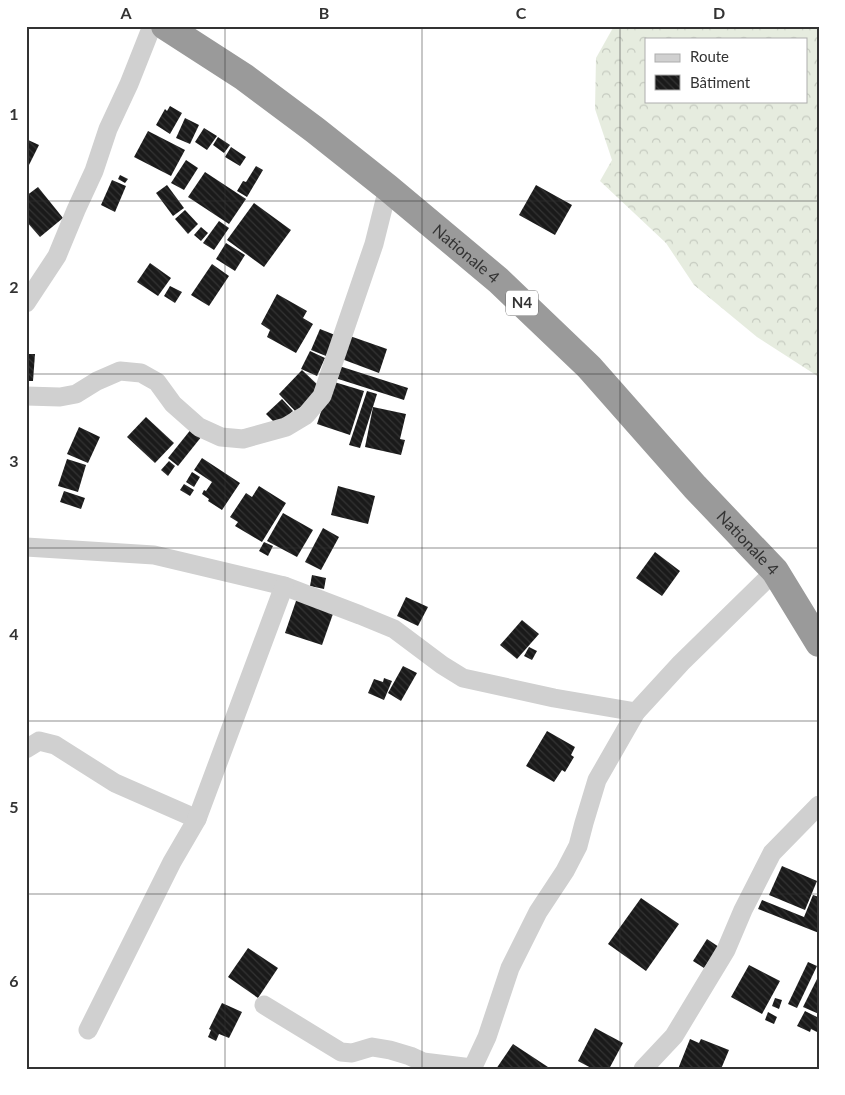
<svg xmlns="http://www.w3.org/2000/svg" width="845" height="1095" font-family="Lato,sans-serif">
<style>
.forest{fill:url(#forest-crowns);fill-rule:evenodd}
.building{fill:url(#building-back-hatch)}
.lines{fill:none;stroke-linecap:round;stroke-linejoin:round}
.street{stroke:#d0d0d0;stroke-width:19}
.highway{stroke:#9a9a9a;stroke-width:28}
.grid{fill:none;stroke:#333;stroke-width:1;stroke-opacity:0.55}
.labels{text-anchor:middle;stroke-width:5;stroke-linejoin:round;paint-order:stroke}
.shield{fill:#fff;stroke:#707070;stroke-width:1}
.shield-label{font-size:15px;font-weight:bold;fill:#333}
.street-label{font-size:16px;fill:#333;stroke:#fff}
.neatline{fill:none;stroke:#333;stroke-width:2}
.grid-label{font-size:16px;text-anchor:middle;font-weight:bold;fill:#333}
</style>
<defs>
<pattern id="forest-crowns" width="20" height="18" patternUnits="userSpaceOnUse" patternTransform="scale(1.25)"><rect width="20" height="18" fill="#e6ecdf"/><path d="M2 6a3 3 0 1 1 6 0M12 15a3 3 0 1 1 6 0" fill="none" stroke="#c6cbc0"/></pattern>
<pattern id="building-back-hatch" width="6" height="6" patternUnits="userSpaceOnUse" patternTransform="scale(1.25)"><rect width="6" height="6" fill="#1a1a1a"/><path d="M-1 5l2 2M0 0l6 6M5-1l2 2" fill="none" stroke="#333"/></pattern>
</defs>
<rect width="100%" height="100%" fill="#fff"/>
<!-- forest -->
<path class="forest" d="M 614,26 L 819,26 L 819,377 L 757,337 L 694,285 L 666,243 L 600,181 L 612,160 L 595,109 L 596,58 ZM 646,39 L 806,39 L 806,101 L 646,101 Z"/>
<!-- building -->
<g class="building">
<polygon points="170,106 182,113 170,134 156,125 165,109 167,111"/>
<polygon points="185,118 199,125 190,144 176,138"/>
<polygon points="204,128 217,136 207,150 195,142"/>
<polygon points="148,131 185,150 171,176 134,157"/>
<polygon points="218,137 230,145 224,153 213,145"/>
<polygon points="26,139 39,145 26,171"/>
<polygon points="231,147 246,157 240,166 225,157"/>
<polygon points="186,160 198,168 184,190 171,183"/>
<polygon points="256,166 263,170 247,197 237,191 243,181 246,182"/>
<polygon points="205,172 246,199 229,224 188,197"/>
<polygon points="120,175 128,179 125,183 118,179"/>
<polygon points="112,180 126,186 115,212 101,205"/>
<polygon points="167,185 184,208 173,216 156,193"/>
<polygon points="536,185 572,205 555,235 519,215"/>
<polygon points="38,187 63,218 40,237 26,221 26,196"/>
<polygon points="254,203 291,230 264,267 227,240"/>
<polygon points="185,210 198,224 188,234 175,219"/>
<polygon points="219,221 229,228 214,250 203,243"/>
<polygon points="201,227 208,233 201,241 194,235"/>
<polygon points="226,243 245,255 235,271 216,259"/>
<polygon points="150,263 171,278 158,296 137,282"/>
<polygon points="212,264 229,276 209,306 191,295"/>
<polygon points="170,286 182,292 175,303 164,296"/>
<polygon points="277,294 307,311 303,318 313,324 296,353 267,337 270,330 261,324"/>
<polygon points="320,329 335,335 326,356 311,350"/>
<polygon points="347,335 387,349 379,373 339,358"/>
<polygon points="310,351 325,358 317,376 301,369"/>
<polygon points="26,354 35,354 33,381 26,381"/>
<polygon points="336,365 408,388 404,400 332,377"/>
<polygon points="302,370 320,387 296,412 279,394"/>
<polygon points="331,381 364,391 350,435 317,424"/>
<polygon points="367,391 377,394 360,448 349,445"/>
<polygon points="282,399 293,411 277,425 266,414"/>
<polygon points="373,407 406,414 400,439 405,440 401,455 365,447"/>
<polygon points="146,417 174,443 155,463 127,437"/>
<polygon points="79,427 100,437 88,463 67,454"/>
<polygon points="192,428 202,436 178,466 168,458"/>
<polygon points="202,458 240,483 222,510 208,501 209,499 202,494 204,490 206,491 212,482 194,470"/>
<polygon points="67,459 86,465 78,492 58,486"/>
<polygon points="169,461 175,466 168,476 161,470"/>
<polygon points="192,472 200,477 194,487 186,482"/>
<polygon points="184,484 194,490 190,496 180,490"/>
<polygon points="259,486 286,503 262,542 235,526 238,522 230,517 246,493 252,497"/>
<polygon points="338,486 375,496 368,524 331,515"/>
<polygon points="64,491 85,498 81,509 60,502"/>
<polygon points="283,513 313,530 297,557 267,541"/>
<polygon points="323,528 339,537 321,570 305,562"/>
<polygon points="264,542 273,546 268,556 259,551"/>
<polygon points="655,552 680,571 662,596 636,578"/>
<polygon points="312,575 326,578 324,589 310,586"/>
<polygon points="406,597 428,607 418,626 397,616"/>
<polygon points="297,598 334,611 322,645 285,633"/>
<polygon points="522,620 539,634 517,659 500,645"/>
<polygon points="529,647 537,651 532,660 524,656"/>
<polygon points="403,666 417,673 401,701 388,693"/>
<polygon points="384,678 392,681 384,700 368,693 374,679 383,682"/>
<polygon points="547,731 575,747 571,755 574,757 565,772 562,770 554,782 526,766"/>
<polygon points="782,866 817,881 805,910 769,895"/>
<polygon points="813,895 819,897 819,933 758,909 762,900 804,917"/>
<polygon points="641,898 679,924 646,971 608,944"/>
<polygon points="707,939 719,947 704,968 693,961"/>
<polygon points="248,948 278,968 258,998 228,977"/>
<polygon points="808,962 817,966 797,1008 788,1004"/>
<polygon points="749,965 780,981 762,1014 731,997"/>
<polygon points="819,975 819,1014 803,1007"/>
<polygon points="775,998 782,1000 779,1009 772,1006"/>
<polygon points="222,1003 242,1012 229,1038 219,1034 216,1041 208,1037 211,1030 209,1029"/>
<polygon points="805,1011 819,1018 819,1033 811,1029 810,1032 797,1026"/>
<polygon points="768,1012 777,1017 774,1024 765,1020"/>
<polygon points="595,1028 623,1043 609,1069 593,1069 578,1061"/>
<polygon points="690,1039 699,1043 701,1039 729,1050 721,1069 678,1069"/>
<polygon points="513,1044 551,1069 496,1069"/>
</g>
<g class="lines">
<!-- street -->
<g class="street">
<polyline points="26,303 57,256 76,210 94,171 108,129 129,84 152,26"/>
<polyline points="26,396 60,397 76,394 97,381 120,371 141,373 157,382 173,404 199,427 221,437 243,439 286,427 306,415 322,396 374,244 388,188"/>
<polyline points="26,547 154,555 284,586 360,615 394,629 442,665 463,678 554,698 636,712"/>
<polyline points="26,749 39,741 55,745 115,783 197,819"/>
<polyline points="264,1005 341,1052 352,1053 372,1047 390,1050 410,1056 423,1062 472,1068"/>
<polyline points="88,1030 172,862 197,819 284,586"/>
<polyline points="472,1069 487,1037 510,968 538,912 565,871 578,846 584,823 597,780 636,712 681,663 775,571"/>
<polyline points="643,1069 674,1036 726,950 743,910 772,853 819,805"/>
</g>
<!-- highway -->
<path class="highway" id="s1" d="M 165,26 L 244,77 L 315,130 L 388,188 L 498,280 L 589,367 L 695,487 L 775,571 L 819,643"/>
</g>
<!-- grid -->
<path class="grid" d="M 225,26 L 225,1069M 422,26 L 422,1069M 620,26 L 620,1069M 26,201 L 819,201M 26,374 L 819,374M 26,548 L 819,548M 26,721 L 819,721M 26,894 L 819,894"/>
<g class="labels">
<!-- shield labels -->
<rect class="shield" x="506" y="290.5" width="32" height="25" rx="4"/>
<g class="shield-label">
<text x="522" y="308">N4</text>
</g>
<!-- street labels -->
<g class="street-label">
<text dy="6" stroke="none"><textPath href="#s1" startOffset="378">Nationale 4</textPath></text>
<text dy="6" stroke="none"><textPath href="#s1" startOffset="782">Nationale 4</textPath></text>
</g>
</g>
<!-- border -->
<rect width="845" height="1095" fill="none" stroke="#ffffff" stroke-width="55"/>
<!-- legend -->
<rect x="645" y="38" width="162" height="65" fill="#ffffff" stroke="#adadad"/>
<rect x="655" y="54" width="25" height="8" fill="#d0d0d0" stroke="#adadad"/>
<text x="690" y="62" font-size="15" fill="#333333">Route</text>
<rect x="655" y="75" width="25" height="15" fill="url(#building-back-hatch)" stroke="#adadad"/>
<text x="690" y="88" font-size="15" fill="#333333">Bâtiment</text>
<rect x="28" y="28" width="790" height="1040" class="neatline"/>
<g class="grid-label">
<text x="126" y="19">A</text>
<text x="324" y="19">B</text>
<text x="521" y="19">C</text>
<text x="719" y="19">D</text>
<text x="14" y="120">1</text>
<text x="14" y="293">2</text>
<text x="14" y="467">3</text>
<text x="14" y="640">4</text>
<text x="14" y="813">5</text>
<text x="14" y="987">6</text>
</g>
</svg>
